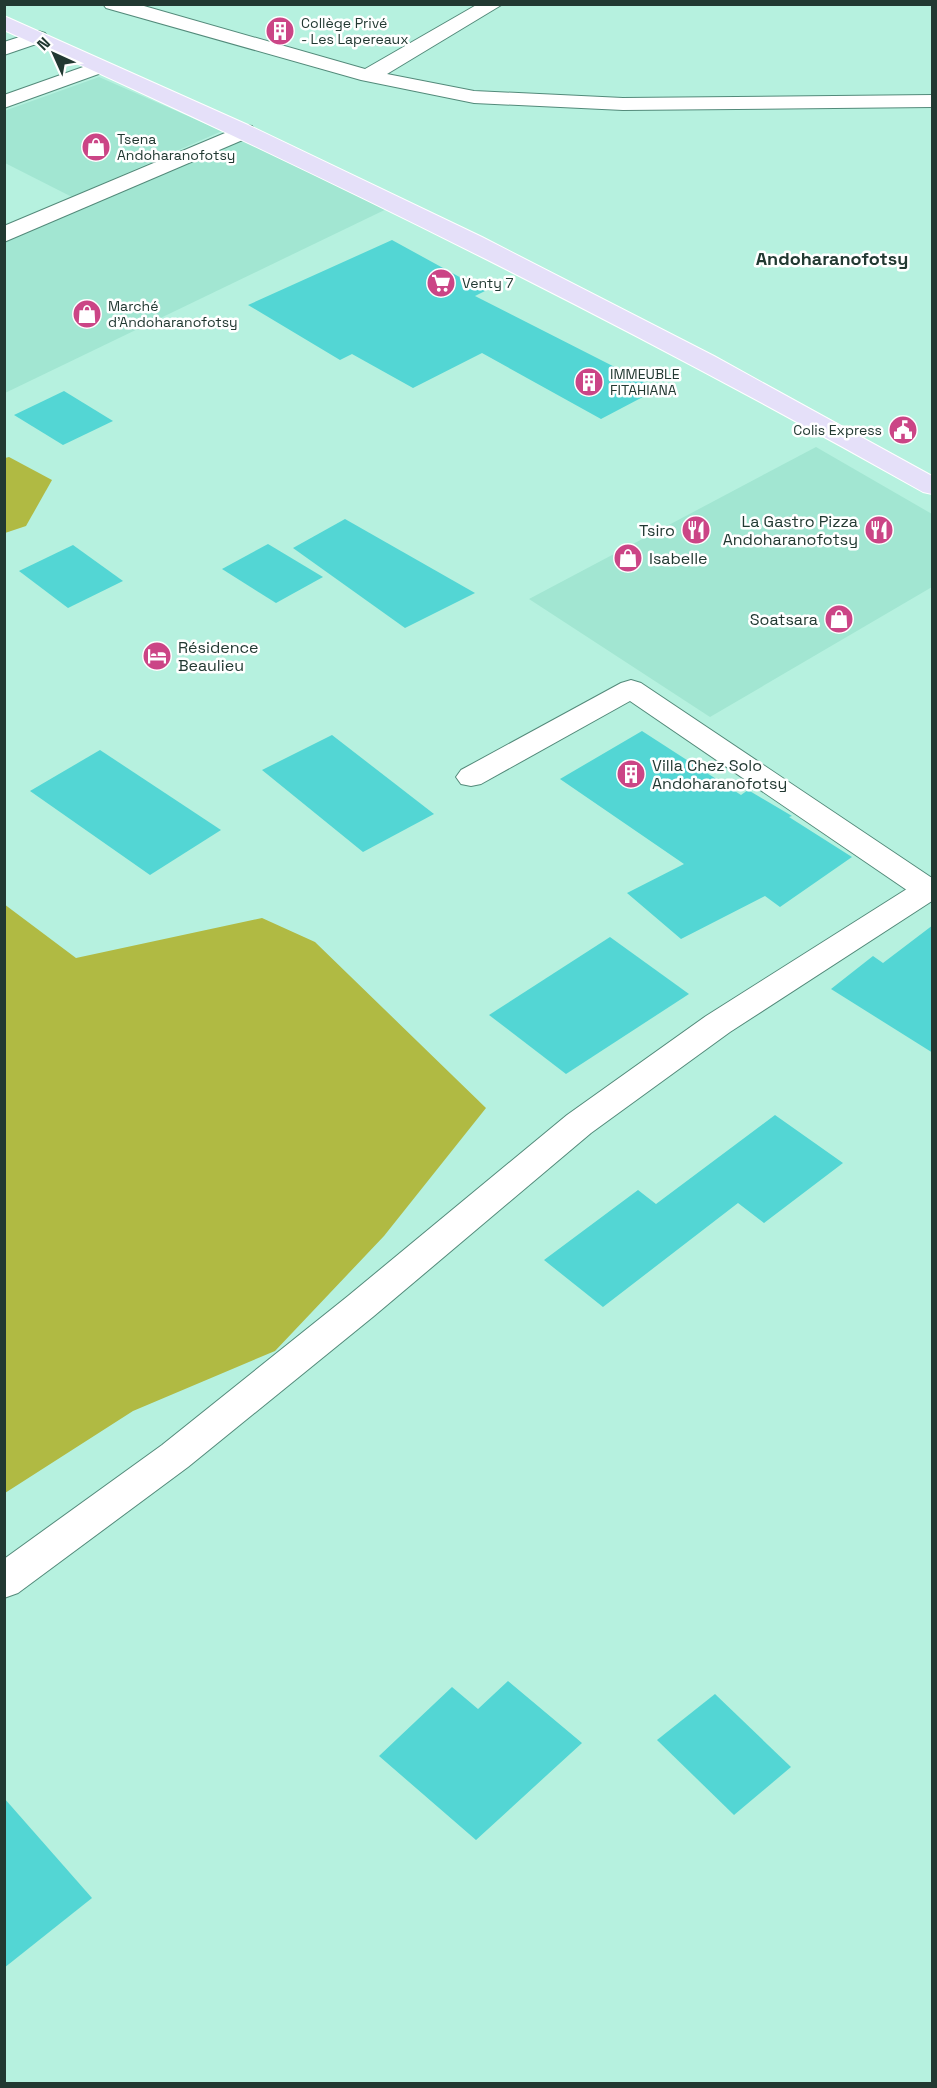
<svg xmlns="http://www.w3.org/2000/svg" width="937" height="2088" font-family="'Space Grotesk',sans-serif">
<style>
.built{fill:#a2e6d2}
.forest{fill:#b0ba43}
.building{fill:#53d6d4}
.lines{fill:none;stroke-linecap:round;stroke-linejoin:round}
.minor-casing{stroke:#538a7a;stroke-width:2}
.tertiary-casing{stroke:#538a7a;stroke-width:2}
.primary-casing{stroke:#fff;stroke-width:2}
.minor{fill:#fff;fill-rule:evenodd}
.tertiary{fill:#fff;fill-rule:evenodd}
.primary{fill:#e5e0f9;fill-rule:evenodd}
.labels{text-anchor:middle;stroke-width:5;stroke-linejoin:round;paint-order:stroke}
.far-poi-label{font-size:14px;fill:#223932;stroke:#fff;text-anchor:start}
.poi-label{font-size:16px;fill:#223932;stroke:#fff;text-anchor:end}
.far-district-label{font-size:18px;font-weight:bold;fill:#223932;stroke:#fff}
</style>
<rect width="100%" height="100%" fill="#b6f1df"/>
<!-- built -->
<g class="built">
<polygon points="99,77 222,131 72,197 5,163 4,111"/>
<polygon points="244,131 397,204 5,393 5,235"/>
<polygon points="816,447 932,514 932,587 710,717 529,599"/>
</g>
<!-- forest -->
<g class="forest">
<polygon points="9,457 52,480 26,526 5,533 5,458"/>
<polygon points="4,904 76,958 262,918 315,942 486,1108 384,1236 275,1351 133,1411 5,1493"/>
</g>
<!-- building -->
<g class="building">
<polygon points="392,240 485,291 475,296 658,389 601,419 482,353 413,388 352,354 340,360 248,305"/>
<polygon points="64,391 113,421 63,445 14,415"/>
<polygon points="345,519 475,593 405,628 293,548"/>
<polygon points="268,544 323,577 276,603 222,569"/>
<polygon points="73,545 123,581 68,608 19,571"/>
<polygon points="642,731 741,795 748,790 792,816 789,817 852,857 780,907 765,896 681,939 627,893 684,864 560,779"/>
<polygon points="332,735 434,814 363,852 262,770"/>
<polygon points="100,750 221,830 150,875 30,791"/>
<polygon points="933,925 933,1053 831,989 873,956 883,963"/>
<polygon points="610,937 689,994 566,1074 489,1015"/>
<polygon points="775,1115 843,1163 764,1223 738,1203 603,1307 544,1260 638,1190 656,1204"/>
<polygon points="508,1681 582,1743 476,1840 379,1756 452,1687 478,1709"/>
<polygon points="715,1694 791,1767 734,1815 657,1740"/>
<polygon points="4,1798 92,1898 4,1968"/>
</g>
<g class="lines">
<!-- minor casing -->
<g class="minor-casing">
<g id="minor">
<polygon points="103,4 137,4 365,69 478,4 503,4 387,74 474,91 623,98 932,95 932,107 623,110 474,103 361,80 106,8"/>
<polygon points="38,31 45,33 48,37 45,41 4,55 4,42"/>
<polygon points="100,61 107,63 110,67 107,71 4,108 4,95"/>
<polygon points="244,125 252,126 255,131 252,136 4,242 4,226"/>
<polygon points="631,680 641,683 932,878 932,899 917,897 630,701 481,784 471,786 461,784 456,777 461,770 621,683"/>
</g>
</g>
<!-- tertiary casing -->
<g class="tertiary-casing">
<polygon id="tertiary" points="932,877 932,901 730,1032 591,1133 374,1316 188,1467 18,1593 4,1598 4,1559 162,1445 348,1296 567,1115 706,1016 921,880"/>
</g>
<!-- primary casing -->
<g class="primary-casing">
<path id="primary" d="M 4,16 L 248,125 L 482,237 L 714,356 L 932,476 L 932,494 L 923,492 C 624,323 317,171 4,30 Z"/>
</g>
<!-- minor -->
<use href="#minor" class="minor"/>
<!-- tertiary -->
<use href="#tertiary" class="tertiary"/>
<!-- primary -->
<use href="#primary" class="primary"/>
</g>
<!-- icons -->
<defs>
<g id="building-disc" transform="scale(1.5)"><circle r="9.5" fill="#cb4586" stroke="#fff"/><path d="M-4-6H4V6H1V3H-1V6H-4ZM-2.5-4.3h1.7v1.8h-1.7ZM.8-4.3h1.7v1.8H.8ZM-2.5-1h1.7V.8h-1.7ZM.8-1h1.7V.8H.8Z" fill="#fff"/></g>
<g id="shop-disc" transform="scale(1.5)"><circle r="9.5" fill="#cb4586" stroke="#fff"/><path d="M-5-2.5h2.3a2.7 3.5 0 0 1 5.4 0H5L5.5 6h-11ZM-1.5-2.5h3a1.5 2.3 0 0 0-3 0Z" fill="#fff"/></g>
<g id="supermarket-disc" transform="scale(1.5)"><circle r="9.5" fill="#cb4586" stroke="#fff"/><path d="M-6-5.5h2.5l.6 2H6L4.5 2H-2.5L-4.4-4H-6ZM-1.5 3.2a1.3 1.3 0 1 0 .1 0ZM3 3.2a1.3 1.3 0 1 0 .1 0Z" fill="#fff"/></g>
<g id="civic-disc" transform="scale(1.5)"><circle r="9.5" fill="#cb4586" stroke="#fff"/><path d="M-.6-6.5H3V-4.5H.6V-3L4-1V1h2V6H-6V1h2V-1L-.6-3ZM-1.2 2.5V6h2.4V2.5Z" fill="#fff"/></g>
<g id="restaurant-disc" transform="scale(1.5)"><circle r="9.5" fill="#cb4586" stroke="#fff"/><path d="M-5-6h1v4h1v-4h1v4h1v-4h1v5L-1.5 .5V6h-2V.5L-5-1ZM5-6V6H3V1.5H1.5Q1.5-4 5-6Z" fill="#fff"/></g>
<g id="hotel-disc" transform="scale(1.5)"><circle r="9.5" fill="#cb4586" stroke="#fff"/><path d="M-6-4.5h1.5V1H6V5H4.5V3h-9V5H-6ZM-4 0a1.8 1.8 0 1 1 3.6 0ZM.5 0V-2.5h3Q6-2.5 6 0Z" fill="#fff"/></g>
</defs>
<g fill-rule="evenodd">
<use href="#building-disc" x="280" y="31"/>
<use href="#shop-disc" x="96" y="147"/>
<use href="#supermarket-disc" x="441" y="283"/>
<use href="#shop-disc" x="87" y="314"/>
<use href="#building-disc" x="589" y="382"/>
<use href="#civic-disc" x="903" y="430"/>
<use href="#restaurant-disc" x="696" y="530"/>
<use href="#restaurant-disc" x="879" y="530"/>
<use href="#shop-disc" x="628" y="558"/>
<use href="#shop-disc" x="839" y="619"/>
<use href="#hotel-disc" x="157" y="656"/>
<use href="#building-disc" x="631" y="774"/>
</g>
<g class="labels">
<!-- far-poi labels -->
<g class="far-poi-label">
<text x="301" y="28">Collège Privé<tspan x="301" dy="16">- Les Lapereaux</tspan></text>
<text x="117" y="144">Tsena<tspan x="117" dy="16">Andoharanofotsy</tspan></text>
<text x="462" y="288">Venty 7</text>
<text x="108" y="311">Marché<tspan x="108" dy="16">d'Andoharanofotsy</tspan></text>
<text x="610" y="379">IMMEUBLE<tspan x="610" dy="16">FITAHIANA</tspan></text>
<text x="882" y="435" text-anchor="end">Colis Express</text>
</g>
<!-- poi labels -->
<g class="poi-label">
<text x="858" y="527">La Gastro Pizza<tspan x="858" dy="18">Andoharanofotsy</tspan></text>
<text x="675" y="536">Tsiro</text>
<text x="649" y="564" text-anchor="start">Isabelle</text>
<text x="818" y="625">Soatsara</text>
<text x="178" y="653" text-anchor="start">Résidence<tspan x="178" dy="18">Beaulieu</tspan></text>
<text x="652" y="771" text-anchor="start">Villa Chez Solo<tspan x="652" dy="18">Andoharanofotsy</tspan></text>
</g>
<!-- far-district labels -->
<g class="far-district-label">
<text x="832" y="265">Andoharanofotsy</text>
</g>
</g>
<!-- border -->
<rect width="937" height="2088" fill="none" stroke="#223932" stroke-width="12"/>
<!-- north arrow -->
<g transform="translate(54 54) rotate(315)" stroke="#ffffff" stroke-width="4.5" paint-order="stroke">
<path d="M0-4.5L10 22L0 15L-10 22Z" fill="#223932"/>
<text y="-9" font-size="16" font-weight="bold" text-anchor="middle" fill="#223932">N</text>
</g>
</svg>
